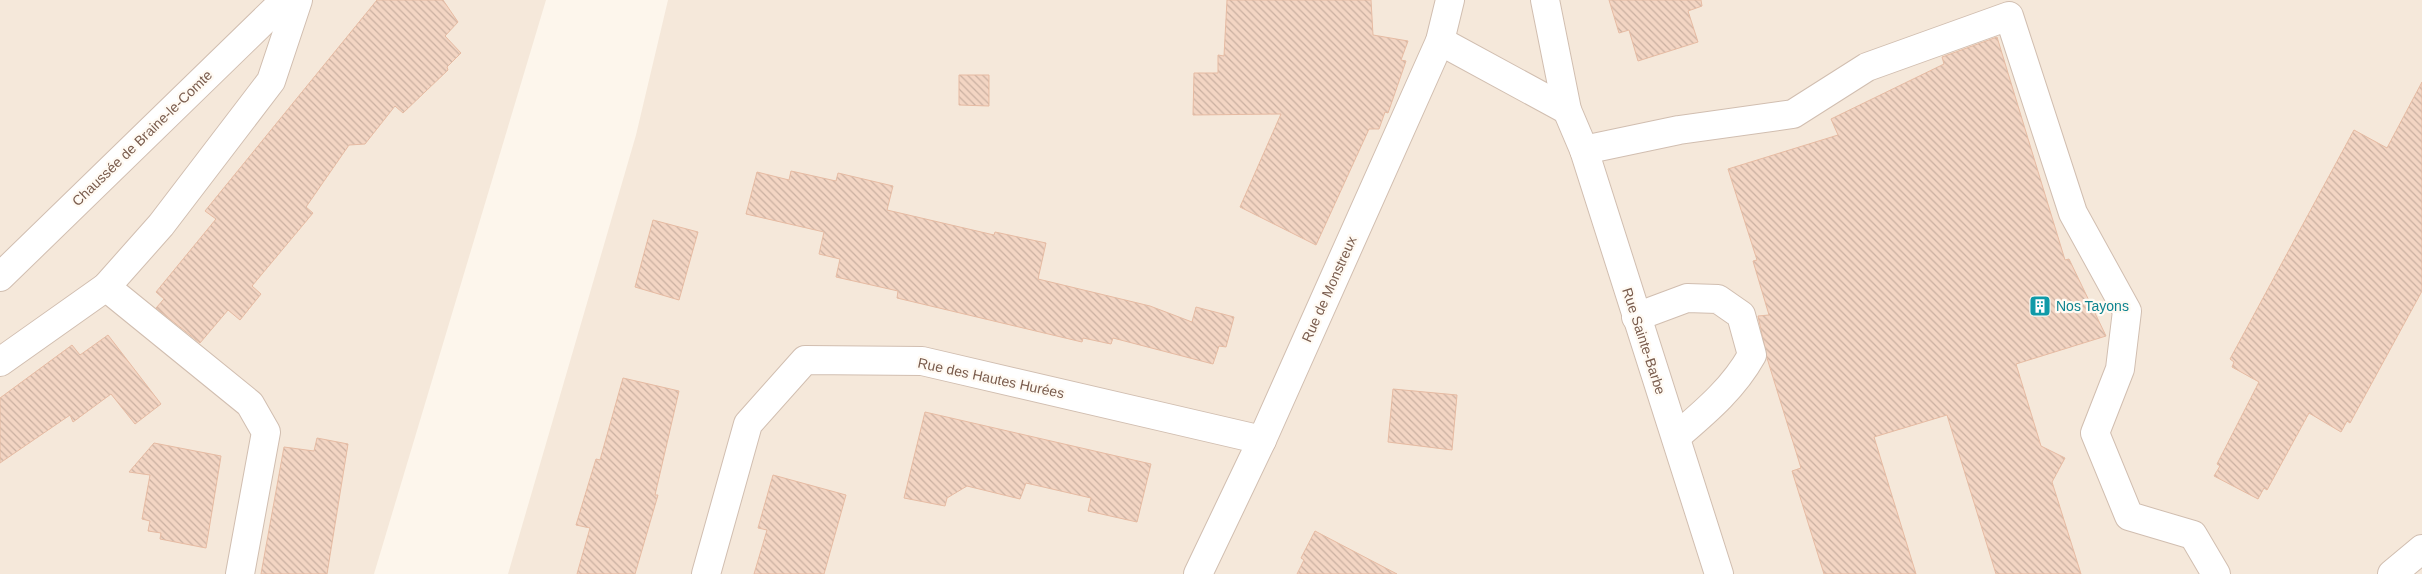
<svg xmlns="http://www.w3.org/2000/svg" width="2422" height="574" font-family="Helvetica,sans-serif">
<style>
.residential{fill:#f5e8da}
.building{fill:url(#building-back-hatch);stroke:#e6bba3}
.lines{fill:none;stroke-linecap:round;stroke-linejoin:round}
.minor-casing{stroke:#d1beb0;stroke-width:30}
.minor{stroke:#fff;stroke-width:28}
.labels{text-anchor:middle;stroke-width:4.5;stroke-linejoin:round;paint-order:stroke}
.street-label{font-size:14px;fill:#7a5c4d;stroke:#fffaf3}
.culture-label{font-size:14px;fill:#0d838f;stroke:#fffaf3;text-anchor:start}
</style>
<defs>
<pattern id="building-back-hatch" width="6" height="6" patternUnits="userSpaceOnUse" patternTransform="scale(1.25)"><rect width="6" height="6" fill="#f3d5c3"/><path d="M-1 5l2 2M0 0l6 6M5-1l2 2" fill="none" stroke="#cab0a1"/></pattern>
</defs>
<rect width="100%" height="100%" fill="#fdf6ec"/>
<!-- residential -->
<g class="residential">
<polygon points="0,0 546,0 374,574 0,574"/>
<polygon points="668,0 2422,0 2422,574 508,574 636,135"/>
</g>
<!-- building -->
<g class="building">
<polygon points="377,0 443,0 458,22 445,36 461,53 447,67 448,70 403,113 395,106 365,144 349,145 306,207 313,213 252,286 261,294 240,320 228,310 200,343 156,308 164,299 156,292 216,219 205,211"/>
<polygon points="1227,0 1371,0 1373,35 1408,41 1401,60 1406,61 1388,113 1385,112 1379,129 1369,129 1316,245 1240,207 1281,114 1193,115 1194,73 1218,73 1218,55 1224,56"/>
<polygon points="1609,0 1701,0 1702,6 1688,11 1698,42 1638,61 1629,30 1619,33"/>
<polygon points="1997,37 2065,260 2069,259 2106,336 2016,364 2041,446 2065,458 2052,482 2081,574 1996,574 1947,415 1874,437 1916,574 1824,574 1792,471 1801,468 1767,358 1758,316 1769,315 1753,261 1757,260 1728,169 1838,135 1831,119 1944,64 1942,57"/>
<polygon points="959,75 989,75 989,106 959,105"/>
<polygon points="2422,82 2422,291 2350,423 2347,421 2341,432 2309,413 2267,490 2264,488 2258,499 2214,476 2220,466 2217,464 2259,382 2232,367 2234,362 2230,359 2354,130 2387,148"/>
<polygon points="791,171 836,181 838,173 893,186 887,210 994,235 995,232 1046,243 1038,279 1150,306 1192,322 1196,307 1234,317 1226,347 1219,346 1213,364 1113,338 1111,344 1083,338 1082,342 897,298 898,291 836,277 840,259 819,254 824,232 746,214 757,172 789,180"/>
<polygon points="653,220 698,232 679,300 635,287"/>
<polygon points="108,335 161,404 135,424 111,394 73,422 70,415 0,463 0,398 72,345 80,355"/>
<polygon points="623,378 679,391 655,495 658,495 635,574 577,574 590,528 576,525 596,459 600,460"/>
<polygon points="1393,389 1457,395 1452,450 1388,442"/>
<polygon points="925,412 1151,464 1137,522 1088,511 1091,498 1026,483 1020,499 967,486 947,498 945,506 904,498"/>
<polygon points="317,438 348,444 327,574 261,574 284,447 314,451"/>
<polygon points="154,443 221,456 206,548 160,539 161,533 148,531 150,521 142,519 150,475 129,472"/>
<polygon points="773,475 846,495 824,574 754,574 767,530 758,528"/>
<polygon points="1315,531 1397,574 1297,574 1304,560 1301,558"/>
</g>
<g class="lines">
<!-- minor casing -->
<g class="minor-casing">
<g id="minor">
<polyline points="1545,0 1567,110 1584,150 1719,574"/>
<polyline points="1440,41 1567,110"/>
<polyline points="1584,150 1679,130 1793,114 1867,67 2009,16 2073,213 2127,311 2120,369 2095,433 2129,516 2193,535 2216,574"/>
<polyline points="0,277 285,0"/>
<polyline points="106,287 250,404 266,432 240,574"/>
<path d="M 1636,317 L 1687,298 L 1718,299 L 1741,315 L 1752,355 C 1733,389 1705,412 1676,437"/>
<polyline points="0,362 106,287 161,225 271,81 298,0"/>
<polyline points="706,574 748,424 805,360 922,361 1262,440"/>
<polyline points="1198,574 1262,440 1440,41 1450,0"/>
<polyline points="2392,574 2422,549"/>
</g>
</g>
<!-- minor -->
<use href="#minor" class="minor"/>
</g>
<!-- icons -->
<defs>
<g id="building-square" transform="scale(1.125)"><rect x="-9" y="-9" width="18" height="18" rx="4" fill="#0f9aa8" stroke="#fffaf3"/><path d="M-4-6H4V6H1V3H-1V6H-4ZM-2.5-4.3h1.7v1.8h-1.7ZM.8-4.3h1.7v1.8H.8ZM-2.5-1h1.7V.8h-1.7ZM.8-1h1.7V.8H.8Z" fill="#fff"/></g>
</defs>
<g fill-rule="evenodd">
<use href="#building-square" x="2040" y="306"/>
</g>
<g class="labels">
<!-- street labels -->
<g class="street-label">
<text transform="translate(142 138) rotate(-44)" y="5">Chaussée de Braine-le-Comte</text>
<text transform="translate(1329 289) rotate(-66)" y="5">Rue de Monstreux</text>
<text transform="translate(1644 341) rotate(72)" y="5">Rue Sainte-Barbe</text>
<text transform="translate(991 378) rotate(12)" y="5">Rue des Hautes Hurées</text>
</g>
<!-- culture labels -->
<g class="culture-label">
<text x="2056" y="311">Nos Tayons</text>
</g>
</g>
</svg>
